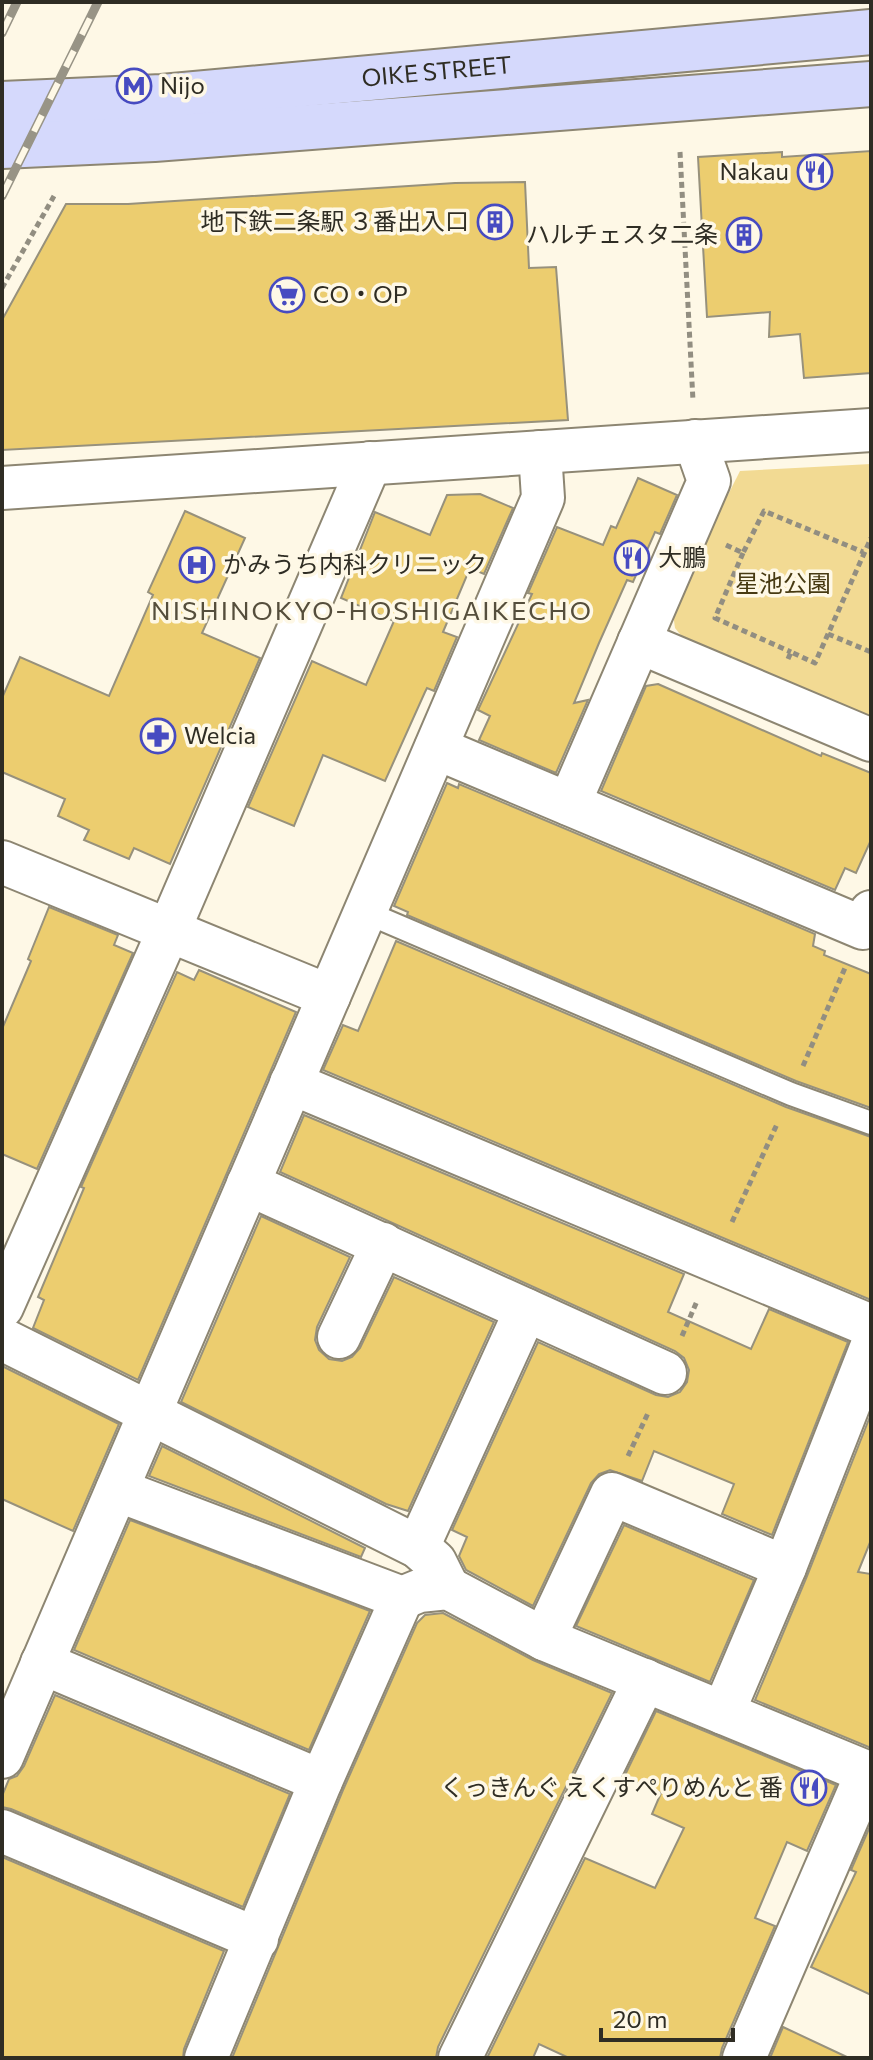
<svg xmlns="http://www.w3.org/2000/svg" width="873" height="2060" font-family="Commissioner,'Noto Sans JP',sans-serif">
<style>
.green{fill:#f2da93}
.building{fill:#eccd6f;stroke:#97917c;stroke-width:2}
.lines{fill:none;stroke-linecap:round;stroke-linejoin:round}
.lane-casing{stroke:#8d8672;stroke-width:26}
.street-casing{stroke:#8d8672;stroke-width:46}
.secondary-casing{stroke:#8d8672;stroke-width:48}
.path{stroke:#928e81;stroke-width:5;stroke-dasharray:6 4;stroke-linecap:butt}
.lane{stroke:#fff;stroke-width:22}
.street{stroke:#fff;stroke-width:42}
.secondary{stroke:#d5d9fc;stroke-width:44}
.rail-casing{stroke:#989486;stroke-width:9}
.rail{stroke:#fef8e6;stroke-width:6;stroke-dasharray:18;stroke-linecap:butt}
.labels{text-anchor:middle;stroke-width:7;stroke-linejoin:round;paint-order:stroke}
.street-label{font-size:24px;fill:#2f2d24;stroke:#fef8e6}
.poi-label{font-size:24px;fill:#2f2d24;stroke:#fef8e6;text-anchor:start}
.park-label{font-size:24px;fill:#473a12;stroke:#fef8e6}
.neighbourhood-label{font-size:26px;letter-spacing:2px;fill:#554e3c;stroke:#fef8e6}
</style>
<rect width="100%" height="100%" fill="#fef8e6"/>
<!-- green -->
<polygon class="green" points="871,464 871,717 684,639 675,628 672,606 740,471"/>
<!-- building -->
<g class="building">
<polygon points="871,151 871,373 804,378 800,334 769,337 770,312 707,317 698,157 782,152 782,157"/>
<polygon points="525,182 529,268 556,267 568,420 2,450 2,320 66,204 128,204 455,183"/>
<polygon points="638,478 677,495 660,534 655,532 633,582 627,580 599,643 574,703 588,700 556,773 479,740 490,716 478,710 532,594 528,593 557,527 603,545 611,526 616,528"/>
<polygon points="480,494 513,508 484,574 470,568 443,632 457,637 434,691 427,688 425,692 385,781 323,755 294,826 248,807 312,661 366,685 394,621 341,598 375,512 430,535 447,495"/>
<polygon points="185,511 245,538 202,633 260,658 170,864 134,848 129,859 84,840 89,830 58,816 65,799 2,772 2,698 20,657 109,696 153,595 148,592"/>
<polygon points="658,684 821,756 822,753 871,773 871,840 856,873 845,868 835,890 601,791 646,686"/>
<polygon points="447,783 458,788 459,784 815,934 813,946 825,951 824,955 871,974 871,1108 796,1081 407,915 408,912 394,906"/>
<polygon points="49,907 118,935 114,945 133,953 37,1169 2,1154 2,1029 31,961 28,959"/>
<polygon points="396,941 786,1107 871,1137 871,1300 323,1070 343,1025 358,1031"/>
<polygon points="199,970 296,1012 138,1380 33,1328 44,1300 38,1297 84,1188 81,1187 177,972 194,980"/>
<polygon points="304,1115 684,1274 668,1312 751,1349 769,1309 848,1342 772,1535 722,1514 734,1484 654,1451 642,1481 610,1470 599,1474 591,1483 533,1606 466,1570 459,1556 467,1537 452,1530 538,1342 656,1395 668,1397 680,1392 687,1382 689,1370 684,1358 675,1351 280,1172"/>
<polygon points="261,1216 350,1257 317,1327 315,1340 319,1350 329,1359 342,1361 352,1357 360,1348 394,1277 494,1322 408,1511 386,1504 181,1402"/>
<polygon points="2,1366 119,1424 73,1531 2,1499"/>
<polygon points="871,1414 871,1540 858,1572 871,1574 871,1748 755,1700 807,1576"/>
<polygon points="162,1446 365,1548 361,1557 149,1476"/>
<polygon points="130,1520 370,1611 309,1750 74,1650"/>
<polygon points="624,1525 754,1580 710,1682 576,1626"/>
<polygon points="443,1613 533,1660 612,1693 438,2047 436,2058 232,2058 343,1790 417,1623 425,1615"/>
<polygon points="55,1695 290,1794 243,1907 11,1809 2,1807 2,1796 9,1779 17,1776 24,1766"/>
<polygon points="656,1711 836,1785 807,1851 787,1842 755,1918 775,1926 722,2048 720,2058 569,2058 539,2044 533,2058 487,2058 585,1858 655,1888 684,1828 652,1814 661,1793 624,1777"/>
<polygon points="871,1824 871,1995 811,1967 856,1872 851,1870"/>
<polygon points="2,1857 224,1951 184,2049 183,2058 2,2058"/>
<polygon points="783,2027 849,2058 770,2058"/>
</g>
<g class="lines">
<!-- lane casing -->
<g class="lane-casing">
<polyline id="lane" points="365,912 791,1094 871,1123"/>
</g>
<!-- street casing -->
<g class="street-casing">
<g id="street">
<polyline points="2,488 871,430"/>
<polyline points="639,642 871,740"/>
<polyline points="436,748 863,928 871,912"/>
<polyline points="569,804 709,481 695,441"/>
<polyline points="2,862 329,996"/>
<polyline points="291,1083 871,1326"/>
<polyline points="248,1184 665,1373"/>
<polyline points="2,1307 169,930 370,463"/>
<polyline points="339,1337 383,1244"/>
<polyline points="2,1339 418,1547 435,1562 448,1588"/>
<polyline points="117,1490 402,1598 419,1591 448,1588 544,1639 871,1774"/>
<polyline points="418,1547 526,1310"/>
<polyline points="544,1639 612,1494 785,1567"/>
<polyline points="42,1663 321,1781"/>
<polyline points="723,1713 785,1567 871,1348"/>
<polyline points="2,1757 543,498 540,452"/>
<polyline points="2,1831 257,1939"/>
<polyline points="206,2058 321,1781 402,1598"/>
<polyline points="460,2058 645,1680"/>
<polyline points="744,2058 867,1773"/>
</g>
</g>
<!-- secondary casing -->
<g class="secondary-casing">
<g id="secondary">
<path id="s1" d="M 2,104 L 162,97 L 871,32"/>
<polyline points="2,146 154,139 871,84"/>
</g>
</g>
<!-- path -->
<g class="path">
<polyline points="680,152 693,401"/>
<polyline points="2,288 54,196"/>
<polyline points="726,545 743,553 764,511 863,552"/>
<polyline points="743,553 715,618 791,652"/>
<polyline points="828,634 871,652"/>
<polyline points="788,659 791,652 815,663 871,538"/>
<polyline points="803,1066 845,968"/>
<polyline points="732,1222 778,1122"/>
<polyline points="682,1336 697,1301"/>
<polyline points="628,1456 649,1411"/>
</g>
<!-- lane -->
<use href="#lane" class="lane"/>
<!-- street -->
<use href="#street" class="street"/>
<!-- secondary -->
<use href="#secondary" class="secondary"/>
<!-- rail casing -->
<g class="rail-casing">
<g id="rail">
<polyline points="2,33 17,2"/>
<polyline points="2,196 98,2"/>
</g>
</g>
<!-- rail -->
<use href="#rail" class="rail"/>
</g>
<!-- icons -->
<defs>
<g id="metro-ring" transform="scale(1.8)"><circle r="9.5" fill="#fef8e6" stroke="#474bc1" stroke-width="1.5"/><path d="M-5.5 5V-5H-3L0 0L3-5H5.5V5H3V-.5L0 4L-3-.5V5Z" fill="#474bc1"/></g>
<g id="restaurant-ring" transform="scale(1.8)"><circle r="9.5" fill="#fef8e6" stroke="#474bc1" stroke-width="1.5"/><path d="M-5-6h1v4h1v-4h1v4h1v-4h1v5L-1.5 .5V6h-2V.5L-5-1ZM5-6V6H3V1.5H1.5Q1.5-4 5-6Z" fill="#474bc1"/></g>
<g id="building-ring" transform="scale(1.8)"><circle r="9.5" fill="#fef8e6" stroke="#474bc1" stroke-width="1.5"/><path d="M-4-6H4V6H1V3H-1V6H-4ZM-2.5-4.3h1.7v1.8h-1.7ZM.8-4.3h1.7v1.8H.8ZM-2.5-1h1.7V.8h-1.7ZM.8-1h1.7V.8H.8Z" fill="#474bc1"/></g>
<g id="supermarket-ring" transform="scale(1.8)"><circle r="9.5" fill="#fef8e6" stroke="#474bc1" stroke-width="1.5"/><path d="M-6-5.5h2.5l.6 2H6L4.5 2H-2.5L-4.4-4H-6ZM-1.5 3.2a1.3 1.3 0 1 0 .1 0ZM3 3.2a1.3 1.3 0 1 0 .1 0Z" fill="#474bc1"/></g>
<g id="hospital-ring" transform="scale(1.8)"><circle r="9.5" fill="#fef8e6" stroke="#474bc1" stroke-width="1.5"/><path d="M-5-5h3v3.5h4V-5h3V5h-3V1.5h-4V5h-3Z" fill="#474bc1"/></g>
<g id="pharmacy-ring" transform="scale(1.8)"><circle r="9.5" fill="#fef8e6" stroke="#474bc1" stroke-width="1.5"/><path d="M-2-6h4v4h4v4h-4v4h-4v-4h-4v-4h4Z" fill="#474bc1"/></g>
</defs>
<g fill-rule="evenodd">
<use href="#metro-ring" x="134" y="86"/>
<use href="#restaurant-ring" x="815" y="172"/>
<use href="#building-ring" x="495" y="222"/>
<use href="#building-ring" x="744" y="235"/>
<use href="#supermarket-ring" x="287" y="295"/>
<use href="#restaurant-ring" x="632" y="558"/>
<use href="#hospital-ring" x="197" y="565"/>
<use href="#pharmacy-ring" x="158" y="736"/>
<use href="#restaurant-ring" x="809" y="1788"/>
</g>
<g class="labels">
<!-- street labels -->
<g class="street-label">
<text dy="8" stroke="none"><textPath href="#s1" startOffset="436">OIKE STREET</textPath></text>
</g>
<!-- poi labels -->
<g class="poi-label">
<text x="160" y="94">Nijo</text>
<text x="789" y="180" text-anchor="end">Nakau</text>
<text x="469" y="230" text-anchor="end">地下鉄二条駅 ３番出入口</text>
<text x="718" y="243" text-anchor="end">ハルチェスタ二条</text>
<text x="313" y="303">CO・OP</text>
<text x="658" y="566">大鵬</text>
<text x="223" y="573">かみうち内科クリニック</text>
<text x="184" y="744">Welcia</text>
<text x="783" y="1796" text-anchor="end">くっきんぐ えくすぺりめんと 番</text>
</g>
<!-- park labels -->
<g class="park-label">
<text x="783" y="592">星池公園</text>
</g>
<!-- neighbourhood labels -->
<g class="neighbourhood-label">
<text x="372" y="620">NISHINOKYO-HOSHIGAIKECHO</text>
</g>
</g>
<!-- border -->
<rect width="873" height="2060" fill="none" stroke="#2f2d24" stroke-width="8"/>
<!-- scale -->
<path d="M601 2028v12h132v-12" fill="none" stroke="#2f2d24" stroke-width="4"/>
<text x="613" y="2028" font-size="24" fill="#2f2d24" stroke="#fef8e6" stroke-width="6" paint-order="stroke">20 m</text>
</svg>
